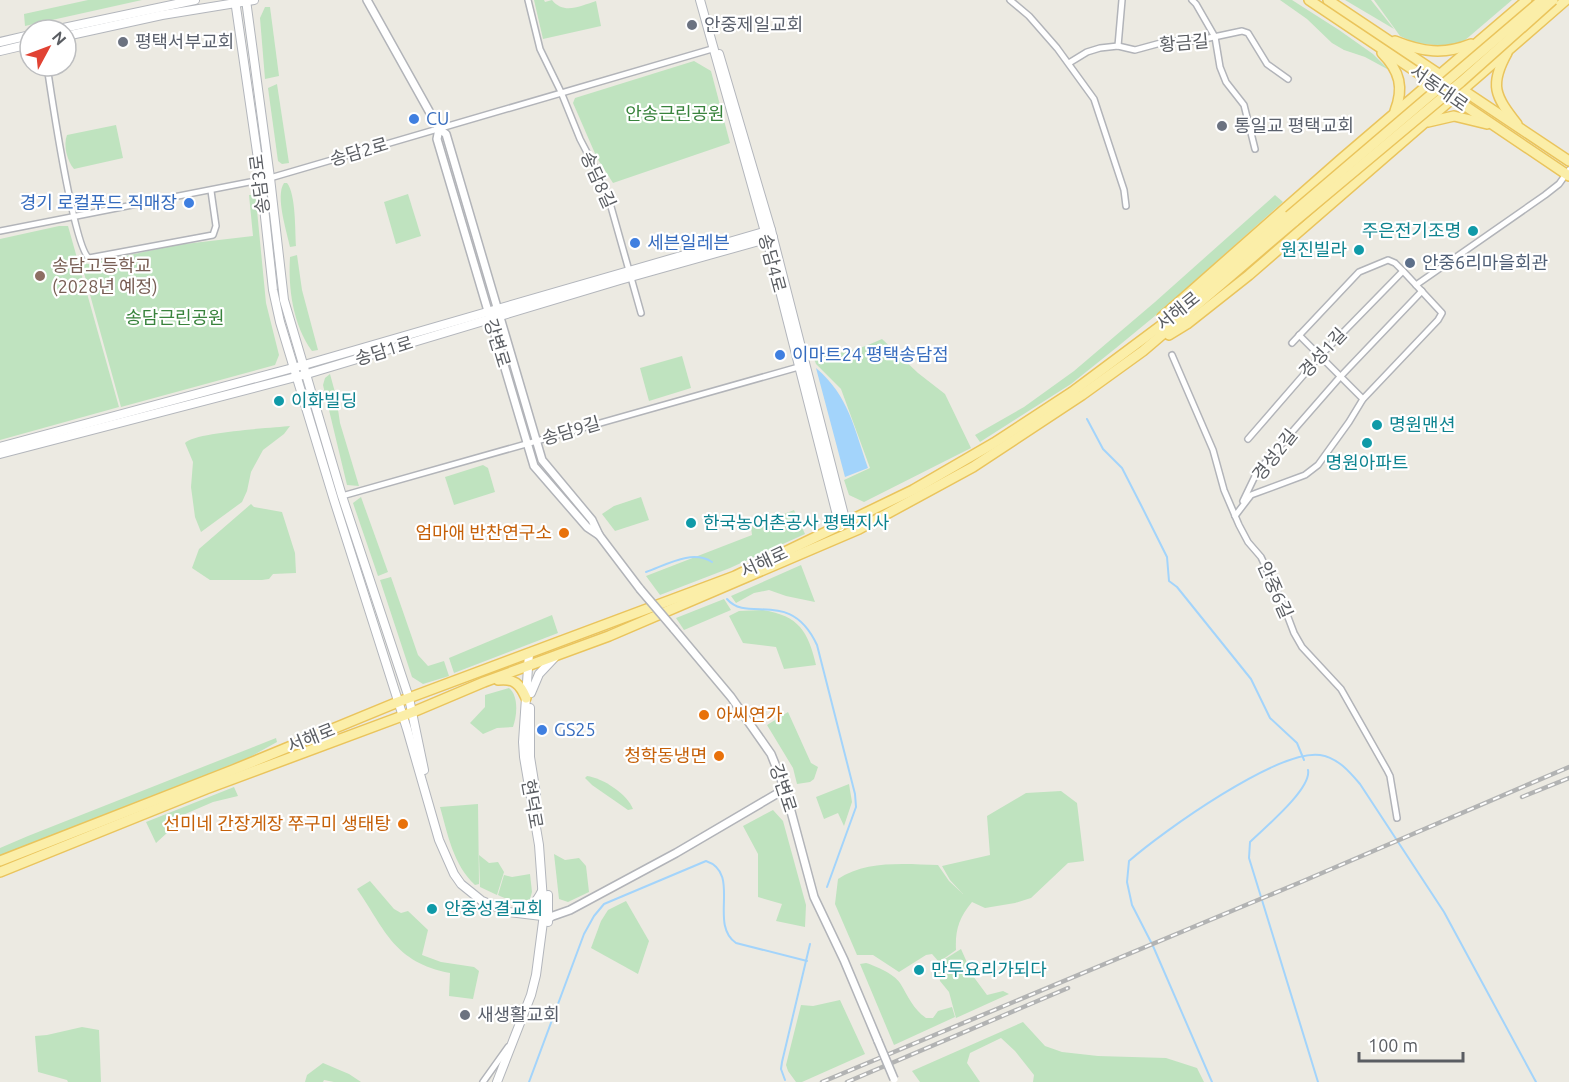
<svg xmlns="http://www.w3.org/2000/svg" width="1569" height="1082" font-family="Ubuntu,'Noto Sans KR',sans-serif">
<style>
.green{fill:#bfe3bf}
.water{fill:#a3d4fb}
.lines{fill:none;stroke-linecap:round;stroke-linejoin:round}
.stream{stroke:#a3d4fb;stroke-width:2}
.minor-casing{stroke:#b2b4b9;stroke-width:8}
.tertiary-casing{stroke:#b2b4b9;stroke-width:10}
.secondary-casing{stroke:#b3b6bc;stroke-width:10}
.primary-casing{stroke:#eac45c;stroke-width:12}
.minor{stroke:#fff;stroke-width:5}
.tertiary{stroke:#fff;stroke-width:7}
.secondary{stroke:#fff;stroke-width:8}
.primary{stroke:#fbeea8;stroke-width:9}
.rail-casing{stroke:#b2b3b3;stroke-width:4.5}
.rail{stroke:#fff;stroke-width:2;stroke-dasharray:7;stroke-linecap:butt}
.tertiary-bridge-casing{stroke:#b2b4b9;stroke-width:10;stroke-linecap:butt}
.primary-bridge-casing{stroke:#eac45c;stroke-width:12;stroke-linecap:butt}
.tertiary-bridge{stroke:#fff;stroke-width:7}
.primary-bridge{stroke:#fbeea8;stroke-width:9}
.worship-dot{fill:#6b7280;stroke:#fff;stroke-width:2}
.shop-dot{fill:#3f7fe0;stroke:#fff;stroke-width:2}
.culture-dot{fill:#0f9aa8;stroke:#fff;stroke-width:2}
.service-dot{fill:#5c6f8a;stroke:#fff;stroke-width:2}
.education-dot{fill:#8d6e63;stroke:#fff;stroke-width:2}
.food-dot{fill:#e8710a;stroke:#fff;stroke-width:2}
.labels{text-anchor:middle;stroke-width:4.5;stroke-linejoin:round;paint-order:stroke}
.worship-label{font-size:18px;fill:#5b616d;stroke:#fff;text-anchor:start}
.street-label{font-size:18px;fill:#5a5d62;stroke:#fff}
.park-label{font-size:18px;fill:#38833c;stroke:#fff}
.shop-label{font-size:18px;fill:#366cbe;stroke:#fff;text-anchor:start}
.culture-label{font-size:18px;fill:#0d838f;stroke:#fff;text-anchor:start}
.service-label{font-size:18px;fill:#4e5e75;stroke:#fff;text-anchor:start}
.education-label{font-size:18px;fill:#785e54;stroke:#fff;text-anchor:start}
.food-label{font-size:18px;fill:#c56008;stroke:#fff;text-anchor:end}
</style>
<rect width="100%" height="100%" fill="#eceae2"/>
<!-- green -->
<g class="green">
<polygon points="88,0 142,0 25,26 24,14"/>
<path d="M 534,0 L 544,0 L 545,2 L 552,0 C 564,15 580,6 596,1 L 601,26 L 543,39 Z"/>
<polygon points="1280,0 1292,0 1339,30 1373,54 1389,70 1365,57 1344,50 1332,43 1307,19"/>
<polygon points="1345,0 1371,0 1394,29"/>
<polygon points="1374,0 1512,0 1464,41 1445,46 1415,43 1400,36"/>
<polygon points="265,7 270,7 279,76 265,79 260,18"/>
<polygon points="694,61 711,71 730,143 613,183 597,158 573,103 575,98"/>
<polygon points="277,84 289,163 282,164 278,161 268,88"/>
<path d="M 116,125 L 123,158 L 74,169 C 67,161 63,145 67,135 Z"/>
<path d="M 284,183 L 287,183 C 296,194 295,231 296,246 L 290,247 C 287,232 275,196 284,183 Z"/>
<polygon points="408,194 421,236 396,244 384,202"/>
<polygon points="249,195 253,195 256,200 266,303 279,355 275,365 121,407 81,262 88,264 176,245 253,236"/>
<polygon points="1275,195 1283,202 1161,311 1116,348 1071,384 980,442 975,435 1024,407 1074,371 1155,302"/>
<polygon points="59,226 68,226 119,407 0,440 0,239"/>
<path d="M 297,255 L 302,290 L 318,350 L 312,351 C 293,325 288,288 290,257 Z"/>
<path d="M 882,339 L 918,373 L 945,394 L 971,448 L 864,502 L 849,495 L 844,480 L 870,468 L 841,389 L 816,364 L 812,353 C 840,356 857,350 882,339 Z"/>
<polygon points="682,356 691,388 649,401 640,368"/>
<polygon points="330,374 336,396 340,423 359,486 347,485 323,385 325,378"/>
<path d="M 290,426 L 284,434 L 263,450 L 251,472 L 247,491 L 242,502 L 201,532 L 195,517 L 191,487 L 193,462 L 185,443 C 195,432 272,428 290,426 Z"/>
<polygon points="483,465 488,468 495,492 454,505 445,477"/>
<polygon points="361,497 388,572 378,576 353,503"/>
<polygon points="641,497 649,520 615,531 602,514 614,506"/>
<polygon points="251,504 254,507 282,512 295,553 296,573 273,574 269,579 262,580 210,580 192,568 199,549"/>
<polygon points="794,510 805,534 730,568 660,595 646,576 752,535 751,527"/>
<polygon points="801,565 815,602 786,596 769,590 754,593 736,603 731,596"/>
<polygon points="391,577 418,655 428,666 444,661 449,676 423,684 412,677 380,580"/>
<polygon points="724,599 731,610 684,630 676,618"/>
<path d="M 763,610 C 799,616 808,631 816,665 L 784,669 L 776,647 L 743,643 L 729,616 L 739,611 Z"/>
<polygon points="552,615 558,633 454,673 449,658"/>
<path d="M 509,688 C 519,696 517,716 513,727 L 497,728 L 483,734 L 470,723 L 485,707 L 485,695 Z"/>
<polygon points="788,712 811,763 818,767 814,779 810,782 797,784 793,768 767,725"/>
<polygon points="276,738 277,742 243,761 0,856 0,848 28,836"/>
<path d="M 587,776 C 603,778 627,794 633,809 L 628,810 L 592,785 L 585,778 Z"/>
<polygon points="849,784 852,802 844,826 838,813 824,819 816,797"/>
<polygon points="234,787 238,796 213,802 183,815 180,821 156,843 146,822"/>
<path d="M 1061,791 L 1077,803 L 1084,861 L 1068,863 L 1031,898 L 1015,903 L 985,908 L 972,902 C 959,918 955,930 956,950 L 939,962 L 932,954 L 926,955 L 899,972 L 873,955 L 857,955 L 835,904 L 838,879 C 866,860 905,864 938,865 L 949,881 L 963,894 L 950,880 L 942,866 L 990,855 L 987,816 L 1026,793 Z"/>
<path d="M 478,804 L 479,884 L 475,885 C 453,864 448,835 440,807 Z"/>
<polygon points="773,810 783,821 806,905 805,927 776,921 782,904 758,897 758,854 743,826"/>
<polygon points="554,854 565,860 579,858 586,866 589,892 568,902 559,899"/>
<polygon points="479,855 489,863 498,862 504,872 497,895 480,887"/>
<path d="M 530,874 L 532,892 L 530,899 C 519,905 509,900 498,895 L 504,875 L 512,877 Z"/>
<path d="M 370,881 L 394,909 L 401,913 L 408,911 L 428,930 L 422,955 L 441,962 L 474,967 L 479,971 L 473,999 L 449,996 L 450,973 C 394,962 386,931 357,889 Z"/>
<polygon points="626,901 649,941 638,974 591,948 601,921 608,910"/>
<polygon points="961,949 973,976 987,995 1003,991 1009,994 956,1018 949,992 940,981 937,964"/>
<path d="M 866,963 C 876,966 894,974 900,983 C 908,996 913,1009 926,1018 L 933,1018 L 938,1011 L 952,1007 L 955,1017 L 894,1045 L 860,964 Z"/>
<polygon points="840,1000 865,1054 802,1082 796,1082 788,1071 786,1065 801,1005 813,1006"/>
<polygon points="1023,1022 1045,1046 1062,1052 1098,1056 1166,1058 1197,1068 1204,1082 1033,1082 1034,1075 1015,1051 1001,1038 970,1053 967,1063 980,1082 920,1082 912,1071"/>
<polygon points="82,1027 99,1030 101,1082 68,1082 67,1080 38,1072 35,1036 47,1035"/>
<polygon points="323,1063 349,1074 361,1082 334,1082 324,1080 323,1082 305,1082 307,1075"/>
</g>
<!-- water -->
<path class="water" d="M 816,368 C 849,396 854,428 868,468 L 845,477 Z"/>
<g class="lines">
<!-- stream -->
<g class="stream">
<polyline points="1087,419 1103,449 1122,468 1142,507 1167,557 1169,581 1177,587 1251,679 1270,718 1297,743 1304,760"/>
<path d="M 646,572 C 666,565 692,549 712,562"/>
<path d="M 727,599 C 748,624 790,587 817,645 L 855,794 L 856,807 L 827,887"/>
<path d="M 1308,770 C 1312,789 1263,829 1250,842 L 1249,858 L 1318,1082"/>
<polyline points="785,1080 781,1069 782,1062 810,944"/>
<path d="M 529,1082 L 584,934 L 594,916 L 604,904 L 706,861 C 742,873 708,924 736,943 L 807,961"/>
<path d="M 1212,1082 L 1153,946 L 1132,905 L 1127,882 L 1129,861 C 1162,832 1278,749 1320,755 C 1338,758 1349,771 1360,784 L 1444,912 L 1536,1082"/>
</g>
<!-- minor casing -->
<g class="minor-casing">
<g id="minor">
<polyline points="528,0 540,49 561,92 580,139 606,189 641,313"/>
<polyline points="1010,0 1029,16 1057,48 1094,99 1124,190 1126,206"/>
<polyline points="1192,0 1196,4 1215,37 1220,67 1226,82 1244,105 1255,149"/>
<polyline points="1118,46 1122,0"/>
<polyline points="1069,63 1087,52 1100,48 1118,46 1135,50 1168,41 1195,41 1242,31 1248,33 1267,64 1288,79"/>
<path d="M 47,66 C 51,93 74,248 89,258 L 213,235 L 216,226 L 211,191"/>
<polyline points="0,231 270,178 712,49"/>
<polyline points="1299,335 1363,399"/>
<polyline points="1292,343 1359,272 1388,260 1395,263 1403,271"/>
<polyline points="1172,355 1213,450 1224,490 1239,525 1248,542 1261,557 1283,604 1294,633 1302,647 1341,689 1387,770 1390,776 1397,818"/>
<polyline points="1248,439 1320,356 1403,271 1416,285 1545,195 1559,184 1569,170"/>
<polyline points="342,496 802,366"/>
<polyline points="1243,501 1257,472 1340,377 1422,291"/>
<polyline points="1235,516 1251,495 1305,475 1318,465 1349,422 1363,399 1438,320 1442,313 1416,285"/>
<polyline points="483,1082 508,1047"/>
</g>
</g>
<!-- tertiary casing -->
<g class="tertiary-casing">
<g id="tertiary">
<polyline points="367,0 439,129 446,134 542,460 592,520 599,535 640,589"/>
<polyline points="439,129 437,139 534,466 587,527 599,535"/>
<polyline points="674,629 731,697 771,754 785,789 814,897 844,960 878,1041"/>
<polyline points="550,917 570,910 676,853 785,789"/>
</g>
</g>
<!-- secondary casing -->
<g class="secondary-casing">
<g id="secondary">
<polyline points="235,0 261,180 273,290 280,322 334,500 407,729 439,840 454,874 461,884 482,901 509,912 550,917"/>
<polyline points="246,0 270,178 284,300 342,496 409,698 424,770"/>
<polyline points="700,0 765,232 840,527"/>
<polyline points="54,30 195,0"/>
<polyline points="66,36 162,15 254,0"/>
<polyline points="0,42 30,35"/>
<polyline points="0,51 30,44"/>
<polyline points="719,54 771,230 846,523"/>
<polyline points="0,447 304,365 771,230"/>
<polyline points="0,454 307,374 620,280 773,237"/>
<polyline points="531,693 539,674 555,657"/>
<polyline points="530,708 530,757 536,794"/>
<polyline points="548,895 548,922"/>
<path d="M 518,909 C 531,908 536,903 542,891"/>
<polyline points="497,1082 531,995 536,975 544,914 539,845 524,757 523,742 529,653"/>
</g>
</g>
<!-- primary casing -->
<g class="primary-casing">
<g id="primary">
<polyline points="1309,0 1436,85"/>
<polyline points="1328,0 1569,161"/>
<path d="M 1395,41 C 1422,52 1444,55 1471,44"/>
<path d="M 1382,53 C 1400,71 1404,88 1395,111"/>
<path d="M 1507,53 C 1489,85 1495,96 1517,124"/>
<polyline points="1449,95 1569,176"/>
<polyline points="1428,122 1454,116 1487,124"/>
<polyline points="1162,317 1340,160 1527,0"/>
<polyline points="1169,335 1187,324 1249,275 1566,0"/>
<path d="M 498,680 C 514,678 520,684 526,698"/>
<polyline points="0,861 233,770 398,702 735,576 913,490 994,443 1072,392 1163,324 1289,216"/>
<polyline points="0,872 206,789 413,712 484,682 609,636 859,529 973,467 1082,395 1143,351 1295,221"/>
</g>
</g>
<!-- minor -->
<use href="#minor" class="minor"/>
<!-- tertiary -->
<use href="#tertiary" class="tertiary"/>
<!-- secondary -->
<use href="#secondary" class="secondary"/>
<!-- primary -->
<use href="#primary" class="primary"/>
<!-- rail casing -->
<g class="rail-casing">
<g id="rail">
<polyline points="1522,797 1569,778"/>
<polyline points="822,1082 1301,882 1569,767"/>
<polyline points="847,1082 1068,988"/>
</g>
</g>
<!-- rail -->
<use href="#rail" class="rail"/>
<!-- tertiary-bridge casing -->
<g class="tertiary-bridge-casing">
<g id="tertiary-bridge">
<polyline points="640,589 674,629"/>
<polyline points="878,1041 894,1079"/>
</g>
</g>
<!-- primary-bridge casing -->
<g class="primary-bridge-casing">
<g id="primary-bridge">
<polyline points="1289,216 1542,0"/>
<polyline points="1295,221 1461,82 1553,0"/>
</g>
</g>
<!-- tertiary-bridge -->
<use href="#tertiary-bridge" class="tertiary-bridge"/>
<!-- primary-bridge -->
<use href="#primary-bridge" class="primary-bridge"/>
</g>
<!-- markers -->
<g class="worship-dot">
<circle cx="692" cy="25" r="6"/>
<circle cx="123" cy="42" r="6"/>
<circle cx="1222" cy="126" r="6"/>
<circle cx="465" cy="1015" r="6"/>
</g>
<g class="shop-dot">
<circle cx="414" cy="119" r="6"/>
<circle cx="189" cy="203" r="6"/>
<circle cx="635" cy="243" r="6"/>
<circle cx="780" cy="355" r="6"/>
<circle cx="542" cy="730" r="6"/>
</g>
<g class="culture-dot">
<circle cx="1473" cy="231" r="6"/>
<circle cx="1359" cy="250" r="6"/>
<circle cx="279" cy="401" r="6"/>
<circle cx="1377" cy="425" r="6"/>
<circle cx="1367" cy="443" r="6"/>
<circle cx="691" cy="523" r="6"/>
<circle cx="432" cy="909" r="6"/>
<circle cx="919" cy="970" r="6"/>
</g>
<circle class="service-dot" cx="1410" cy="263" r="6"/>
<circle class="education-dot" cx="40" cy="276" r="6"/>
<g class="food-dot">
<circle cx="564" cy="533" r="6"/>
<circle cx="704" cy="715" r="6"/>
<circle cx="719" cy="756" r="6"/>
<circle cx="403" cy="824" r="6"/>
</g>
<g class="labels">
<!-- worship labels -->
<g class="worship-label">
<text x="704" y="31">안중제일교회</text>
<text x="135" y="48">평택서부교회</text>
<text x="1234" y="132">통일교 평택교회</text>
<text x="477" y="1021">새생활교회</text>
</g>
<!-- street labels -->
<g class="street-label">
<text transform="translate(1184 43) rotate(-5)" y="6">황금길</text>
<text transform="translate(1439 88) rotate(35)" y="6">서동대로</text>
<text transform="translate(359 152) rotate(-16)" y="6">송담2로</text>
<text transform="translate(598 180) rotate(66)" y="6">송담8길</text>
<text transform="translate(260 184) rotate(-97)" y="6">송담3로</text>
<text transform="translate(772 263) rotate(75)" y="6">송담4로</text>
<text transform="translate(1178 311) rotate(-39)" y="6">서해로</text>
<text transform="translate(497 343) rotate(73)" y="6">강변로</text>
<text transform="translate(384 351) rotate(-17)" y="6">송담1로</text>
<text transform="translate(1323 353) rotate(-47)" y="6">경성1길</text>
<text transform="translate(571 431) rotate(-16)" y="6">송담9길</text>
<text transform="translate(1275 455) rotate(-52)" y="6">경성2길</text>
<text transform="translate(764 562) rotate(-25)" y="6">서해로</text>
<text transform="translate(1275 590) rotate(66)" y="6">안중6길</text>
<text transform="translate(311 738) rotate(-22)" y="6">서해로</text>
<text transform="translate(783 788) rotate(72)" y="6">강변로</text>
<text transform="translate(532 804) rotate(80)" y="6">현덕로</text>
</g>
<!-- park labels -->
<g class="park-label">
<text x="675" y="120">안송근린공원</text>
<text x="175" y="324">송담근린공원</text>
</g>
<!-- shop labels -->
<g class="shop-label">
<text x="426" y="125">CU</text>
<text x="177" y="209" text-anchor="end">경기 로컬푸드 직매장</text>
<text x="647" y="249">세븐일레븐</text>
<text x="792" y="361">이마트24 평택송담점</text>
<text x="554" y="736">GS25</text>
</g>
<!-- culture labels -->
<g class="culture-label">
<text x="1461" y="237" text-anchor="end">주은전기조명</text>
<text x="1347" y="256" text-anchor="end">원진빌라</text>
<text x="291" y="407">이화빌딩</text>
<text x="1389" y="431">명원맨션</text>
<text x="1367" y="469" text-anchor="middle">명원아파트</text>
<text x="703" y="529">한국농어촌공사 평택지사</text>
<text x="444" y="915">안중성결교회</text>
<text x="931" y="976">만두요리가되다</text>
</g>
<!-- service labels -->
<g class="service-label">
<text x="1422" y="269">안중6리마을회관</text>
</g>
<!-- education labels -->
<g class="education-label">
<text x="52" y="272">송담고등학교<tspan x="52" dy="21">(2028년 예정)</tspan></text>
</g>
<!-- food labels -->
<g class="food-label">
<text x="552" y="539">엄마애 반찬연구소</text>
<text x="716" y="721" text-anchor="start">아씨연가</text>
<text x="707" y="762">청학동냉면</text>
<text x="391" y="830">선미네 간장게장 쭈구미 생태탕</text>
</g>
</g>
<!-- north arrow -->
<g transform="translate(48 48) rotate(49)"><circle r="28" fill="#ffffff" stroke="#bdbec0" stroke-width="1.5"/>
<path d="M0-4.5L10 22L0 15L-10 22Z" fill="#e14233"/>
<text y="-9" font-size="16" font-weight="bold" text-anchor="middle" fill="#5a5d62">N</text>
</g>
<!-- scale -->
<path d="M1359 1052v9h104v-9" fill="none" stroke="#5a5d62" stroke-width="3"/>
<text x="1368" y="1052" font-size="18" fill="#5a5d62" stroke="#ffffff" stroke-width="4.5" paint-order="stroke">100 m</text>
</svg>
